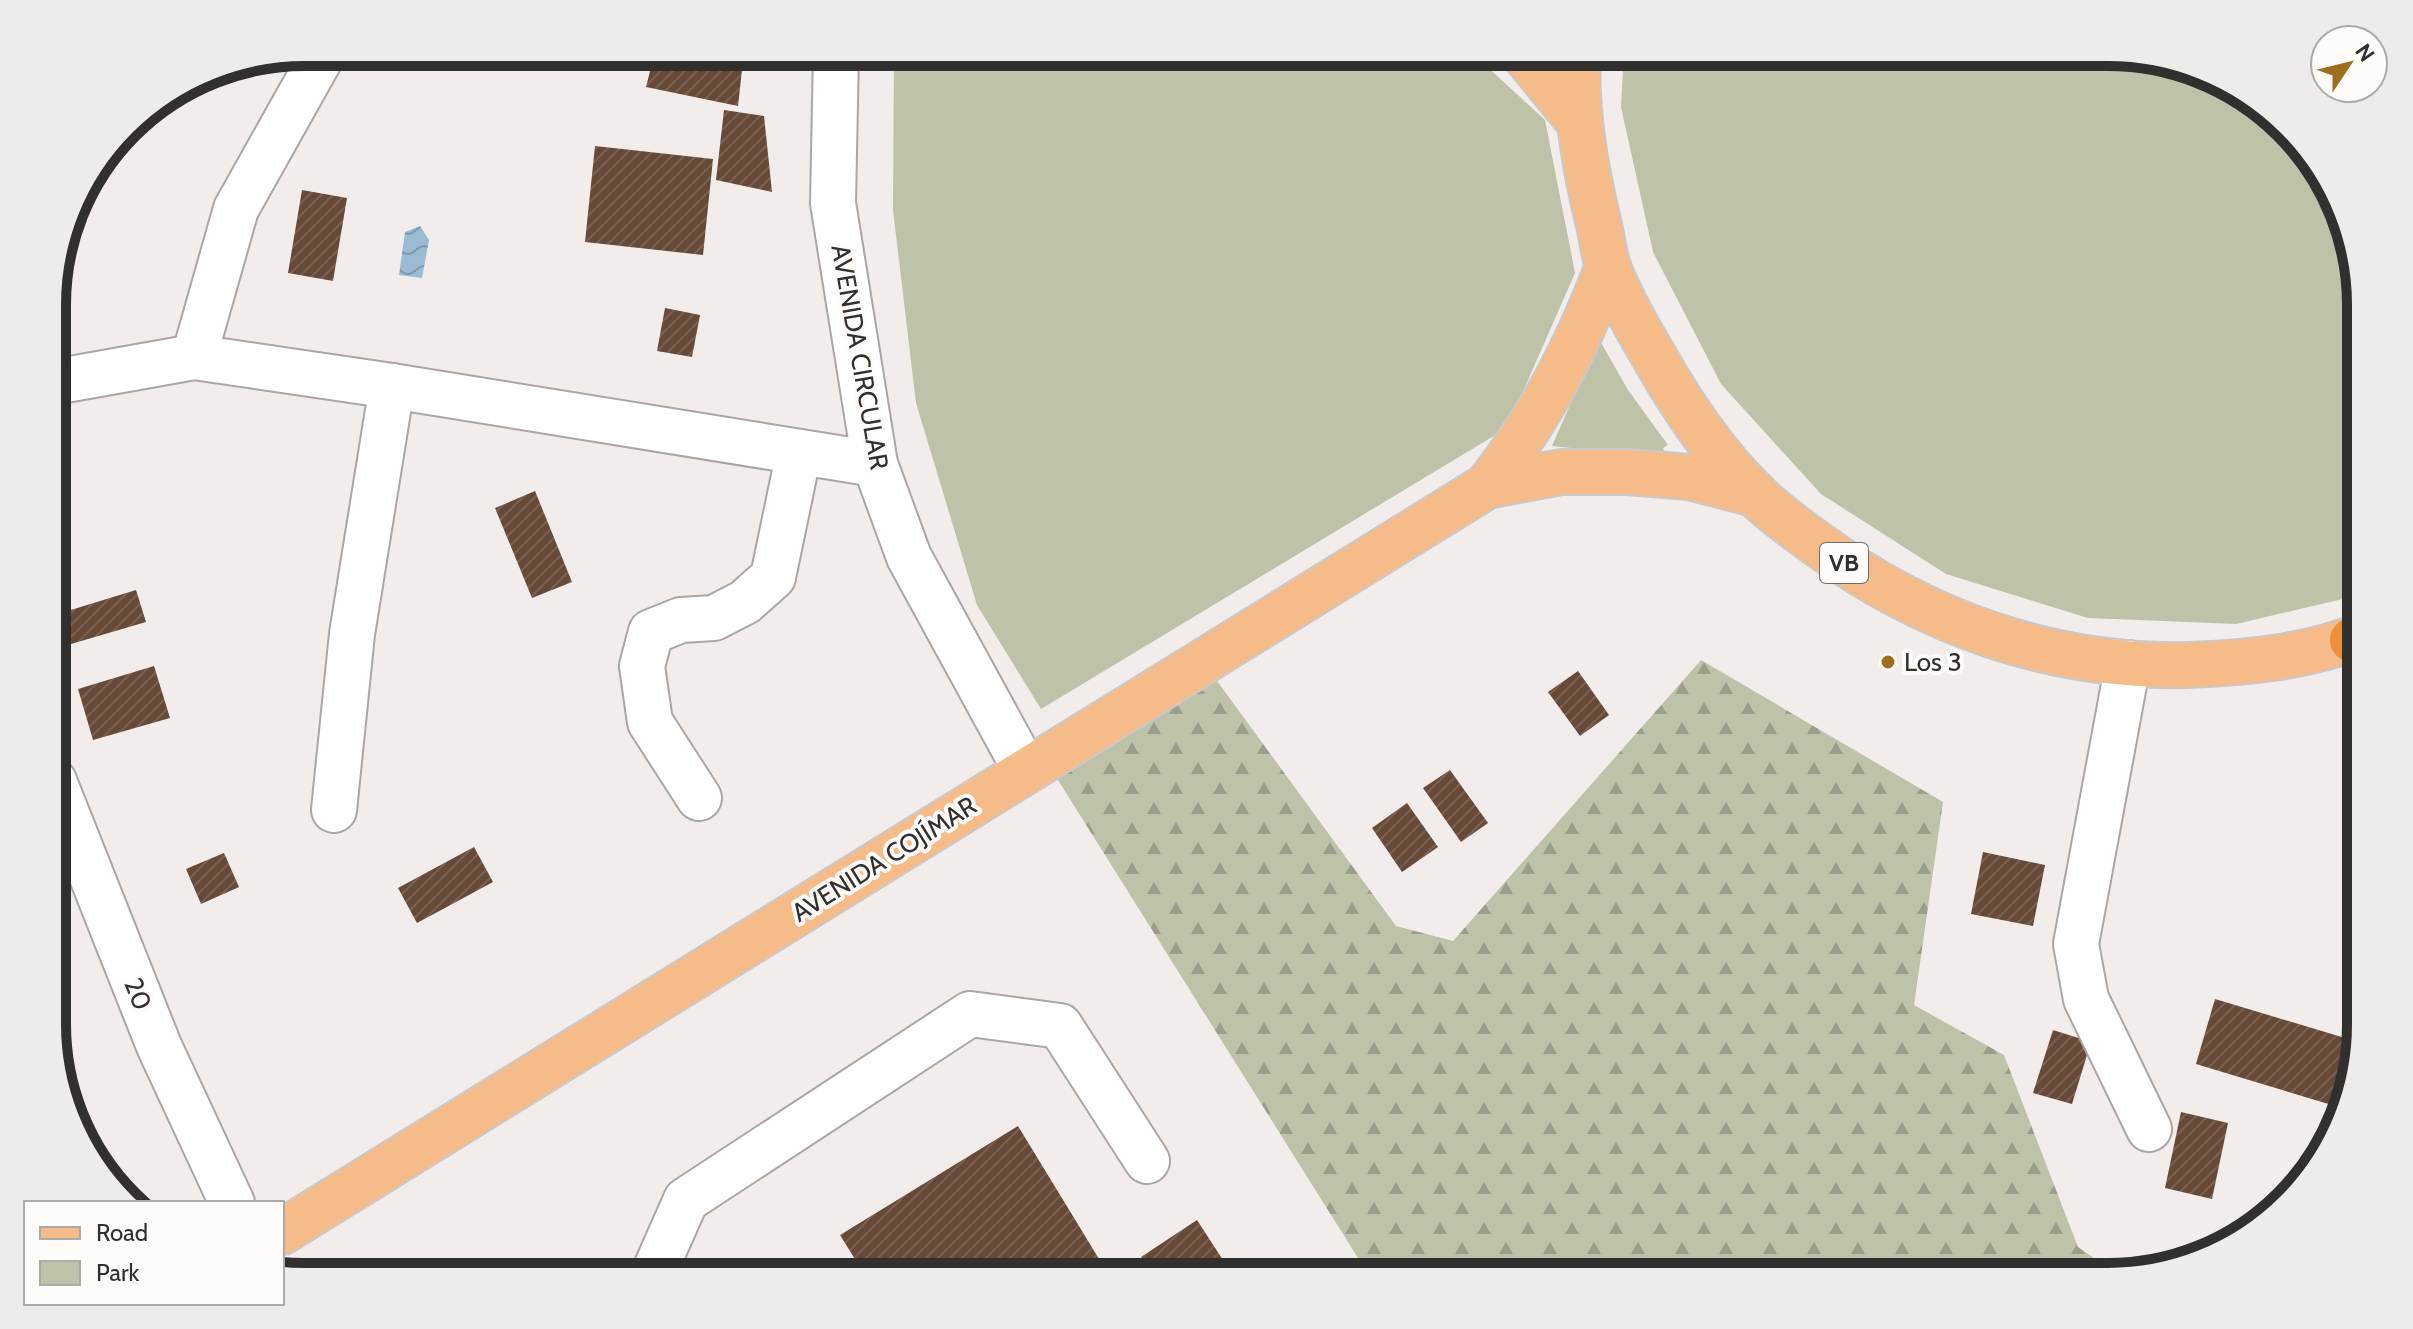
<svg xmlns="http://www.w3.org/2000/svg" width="2413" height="1329" font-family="Cabin,sans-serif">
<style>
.green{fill:#bdc2a9}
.forest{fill:url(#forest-firs)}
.water{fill:url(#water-waves)}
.building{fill:url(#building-hatch)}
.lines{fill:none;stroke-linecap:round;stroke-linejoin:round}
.minor-casing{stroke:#aba6a4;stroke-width:48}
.major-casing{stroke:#cac9c9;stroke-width:48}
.highway-casing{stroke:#cac9c9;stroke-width:48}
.minor{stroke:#fff;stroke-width:44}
.major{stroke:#f5bb89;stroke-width:44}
.highway{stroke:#ee8e3b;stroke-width:44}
.poi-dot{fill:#9d6d20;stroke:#fffbf9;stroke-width:3}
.labels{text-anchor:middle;stroke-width:8;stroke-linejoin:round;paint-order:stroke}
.shield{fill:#fffbf9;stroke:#706d6c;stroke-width:2}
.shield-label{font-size:24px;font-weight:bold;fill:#32302f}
.street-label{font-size:26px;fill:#32302f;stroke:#fffbf9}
.poi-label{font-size:26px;fill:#32302f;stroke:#fffbf9;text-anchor:start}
.rim{fill:none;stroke:#32302f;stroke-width:10}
</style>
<defs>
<pattern id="forest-firs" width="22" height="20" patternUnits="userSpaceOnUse" patternTransform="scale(2)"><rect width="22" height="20" fill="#bdc2a9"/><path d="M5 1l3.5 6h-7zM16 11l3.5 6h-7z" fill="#9a9e8a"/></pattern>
<pattern id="water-waves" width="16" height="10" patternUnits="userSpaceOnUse" patternTransform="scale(2)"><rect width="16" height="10" fill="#99bcd2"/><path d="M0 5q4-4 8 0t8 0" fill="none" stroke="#7d99ab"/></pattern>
<pattern id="building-hatch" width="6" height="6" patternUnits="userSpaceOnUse" patternTransform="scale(2)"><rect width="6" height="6" fill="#674938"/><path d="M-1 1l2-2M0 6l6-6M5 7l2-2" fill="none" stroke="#796153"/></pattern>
</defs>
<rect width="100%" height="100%" fill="#f2edeb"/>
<!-- green -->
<g class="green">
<polygon points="894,52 1471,52 1545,120 1575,273 1507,428 1041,709 977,605 916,403 893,210"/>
<polygon points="1624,52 2108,52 2234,86 2319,165 2360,288 2360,595 2236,624 2088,618 1946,574 1821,494 1721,384 1653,252 1621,107"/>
<polygon points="1599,339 1628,390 1668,445 1663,448 1667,458 1552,446"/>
</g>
<!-- forest -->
<polygon class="forest" points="1701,660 1943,802 1914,1005 2004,1055 2078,1247 2120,1276 1370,1277 1051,769 1212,674 1396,926 1453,941"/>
<!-- water -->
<polygon class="water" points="420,226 429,240 422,278 399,275 405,232"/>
<!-- building -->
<g class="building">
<polygon points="655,52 744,52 738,106 646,87"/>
<polygon points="724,110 764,116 772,192 716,180"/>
<polygon points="595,146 713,159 703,255 585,242"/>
<polygon points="302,190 347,198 333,281 288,273"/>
<polygon points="665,308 700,315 692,357 657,351"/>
<polygon points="535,491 572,582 532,598 495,508"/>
<polygon points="136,590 146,622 71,644 61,613"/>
<polygon points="154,666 170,718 93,740 78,689"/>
<polygon points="1578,671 1609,715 1580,736 1548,692"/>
<polygon points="1450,770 1488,823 1461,842 1423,788"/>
<polygon points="1407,803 1438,847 1402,872 1372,828"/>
<polygon points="474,847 493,882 417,923 398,888"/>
<polygon points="1983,852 2045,865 2033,926 1971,914"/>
<polygon points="224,853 239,887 201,904 186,869"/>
<polygon points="2215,999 2355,1041 2335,1106 2196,1064"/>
<polygon points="2053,1030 2091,1042 2072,1104 2033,1093"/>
<polygon points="2181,1112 2228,1123 2212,1199 2165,1188"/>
<polygon points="1018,1126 1110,1277 866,1277 840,1235"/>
<polygon points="1197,1220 1234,1277 1154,1277 1141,1257"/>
</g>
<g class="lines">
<!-- minor casing -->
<g class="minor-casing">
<g id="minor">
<polyline points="836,52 833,203 875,464 909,557 1026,771"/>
<polyline points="194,357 236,209 324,52"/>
<polyline points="54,382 194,357 392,386 875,464"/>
<polyline points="2128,663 2076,944 2086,999 2149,1129"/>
<polyline points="54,781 159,1046 232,1203"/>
<polyline points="699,798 650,722 642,666 651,632 681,620 714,618 745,602 773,577 799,452"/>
<polyline points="334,810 352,634 392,386"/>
<polyline points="652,1277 686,1200 970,1014 1060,1026 1147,1161"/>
</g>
</g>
<!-- major casing -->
<g class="major-casing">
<g id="major">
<polyline points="1522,52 1580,123"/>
<path d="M 1578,52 C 1575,111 1585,168 1599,225 C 1602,239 1604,254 1608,267 C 1619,296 1636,326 1652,353 C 1680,403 1714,454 1755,494 C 1773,512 1795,528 1816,543 C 1925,623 2053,668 2188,665 C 2246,663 2306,657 2360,636"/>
<polyline points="1487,486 1561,472 1628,472 1689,477 1755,494"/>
<path d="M 282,1232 L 1487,486 C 1541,417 1577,348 1608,266"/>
</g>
</g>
<!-- highway casing -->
<g class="highway-casing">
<polyline id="highway" points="2352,640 2360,640"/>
</g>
<!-- minor -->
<use href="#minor" class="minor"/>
<!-- major -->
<use href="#major" class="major"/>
<!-- highway -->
<use href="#highway" class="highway"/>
</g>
<!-- markers -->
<circle class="poi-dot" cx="1888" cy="662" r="8"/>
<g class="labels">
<!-- shield labels -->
<rect class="shield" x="1820" y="543" width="48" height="40" rx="6"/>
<g class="shield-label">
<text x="1844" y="571">VB</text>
</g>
<!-- street labels -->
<g class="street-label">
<text transform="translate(860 357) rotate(80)" y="9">AVENIDA CIRCULAR</text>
<text transform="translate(884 859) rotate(-32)" y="9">AVENIDA COJÍMAR</text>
<text transform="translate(138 994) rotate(68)" y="9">20</text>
</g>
<!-- poi labels -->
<g class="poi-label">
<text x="1904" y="671">Los 3</text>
</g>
</g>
<!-- crop -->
<path d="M0 0H2413V1329H0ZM305 66H2108A239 239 0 0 1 2347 305V1024A239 239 0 0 1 2108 1263H305A239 239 0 0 1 66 1024V305A239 239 0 0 1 305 66Z" fill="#efebe9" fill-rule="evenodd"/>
<path class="rim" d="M305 66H2108A239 239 0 0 1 2347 305V1024A239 239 0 0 1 2108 1263H305A239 239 0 0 1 66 1024V305A239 239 0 0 1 305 66Z"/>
<!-- legend -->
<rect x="24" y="1201" width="260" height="104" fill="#fffbf9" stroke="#adaaa8" stroke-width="2"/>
<rect x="40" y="1227" width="40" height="12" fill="#f5bb89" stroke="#adaaa8" stroke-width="2"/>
<text x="96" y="1241" font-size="24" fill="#32302f">Road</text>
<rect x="40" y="1261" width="40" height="24" fill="#bdc2a9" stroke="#adaaa8" stroke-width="2"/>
<text x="96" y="1281" font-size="24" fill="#32302f">Park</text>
<!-- north arrow -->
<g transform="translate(2349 64) rotate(55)"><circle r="38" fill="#fffbf9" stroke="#adaaa8" stroke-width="2"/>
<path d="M0-6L14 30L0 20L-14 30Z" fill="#9d6d20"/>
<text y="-12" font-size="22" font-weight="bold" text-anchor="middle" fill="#32302f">N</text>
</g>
</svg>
